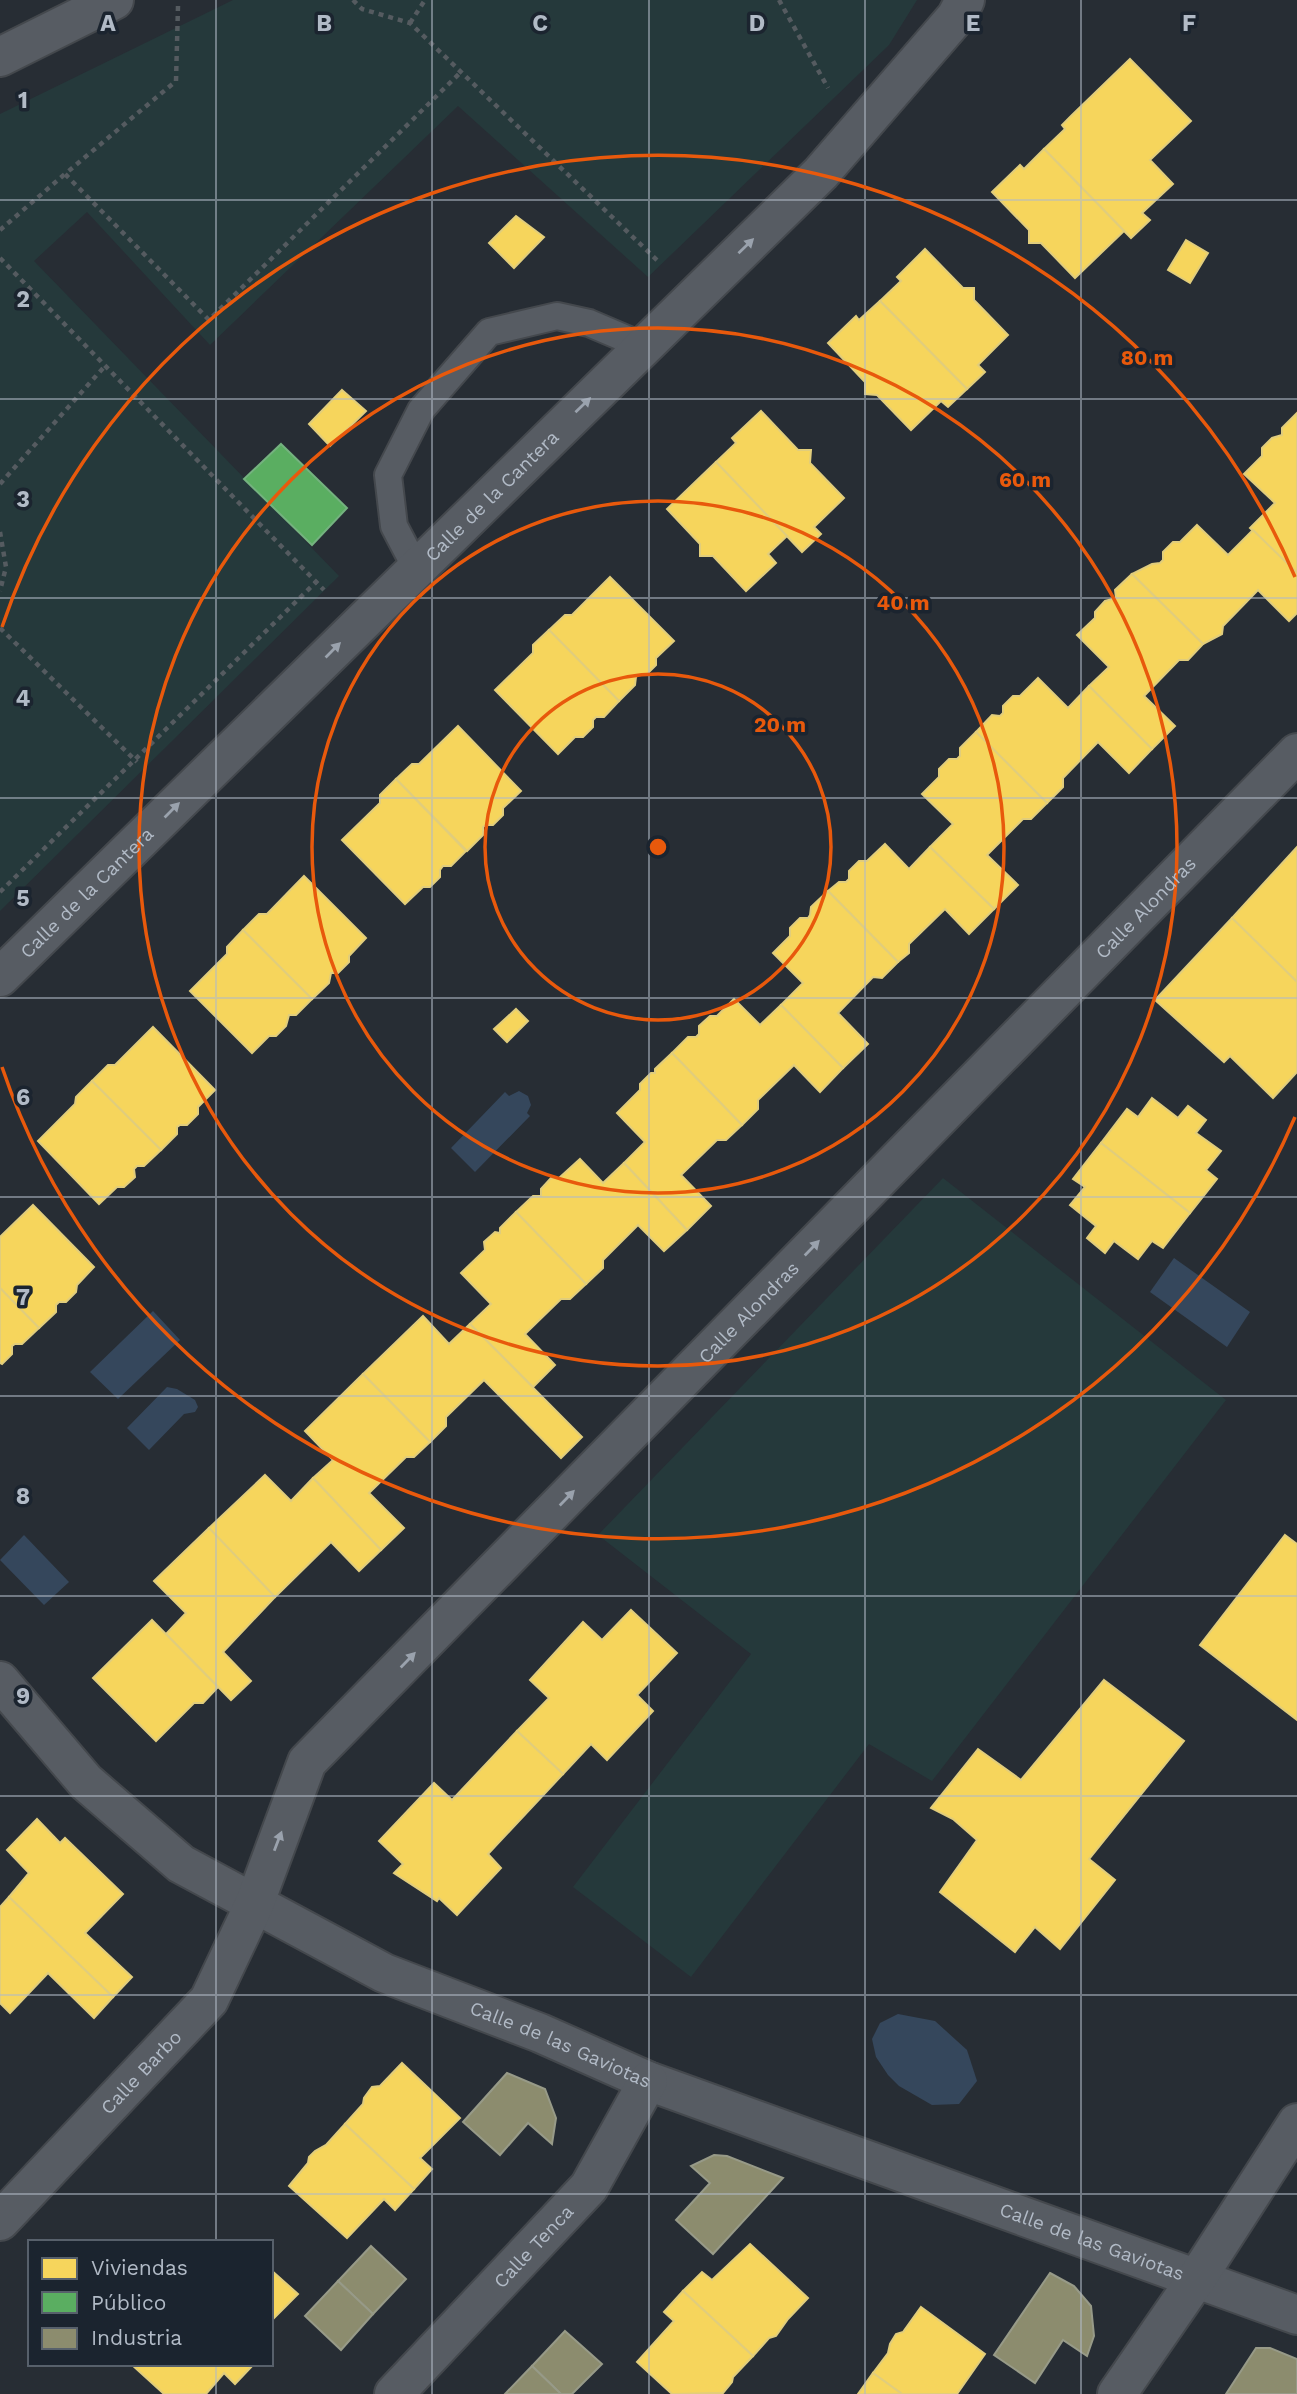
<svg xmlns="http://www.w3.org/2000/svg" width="1297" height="2394" font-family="'Work Sans',sans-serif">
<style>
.green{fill:#25393b}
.water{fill:#35475c}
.homes{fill:#f6d55c;stroke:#e1cd7c;stroke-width:2}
.public{fill:#5aae61;stroke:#74b27f;stroke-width:2}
.industry{fill:#8c8c6e;stroke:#979a88;stroke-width:2}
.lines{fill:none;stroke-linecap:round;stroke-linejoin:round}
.lane-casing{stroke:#44484d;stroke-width:30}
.street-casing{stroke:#44484d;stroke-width:42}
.path{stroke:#555b60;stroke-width:4.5;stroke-dasharray:5 5;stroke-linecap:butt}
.lane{stroke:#575c63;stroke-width:26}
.street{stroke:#575c63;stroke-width:38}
.oneway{fill:#9aa2ad}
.grid{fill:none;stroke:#b1bac6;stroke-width:2;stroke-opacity:0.55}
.ring{fill:none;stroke:#e8590c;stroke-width:3.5}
.labels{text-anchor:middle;stroke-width:7;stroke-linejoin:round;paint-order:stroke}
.street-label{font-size:19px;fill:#b1bac6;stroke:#1b242f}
.grid-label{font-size:23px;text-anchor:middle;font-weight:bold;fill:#b1bac6;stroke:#1b242f;stroke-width:7;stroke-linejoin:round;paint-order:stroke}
.centre{fill:#e8590c;stroke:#1b242f;stroke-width:3.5}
.ring-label{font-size:21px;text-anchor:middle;font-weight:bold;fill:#e8590c;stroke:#1b242f;stroke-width:7;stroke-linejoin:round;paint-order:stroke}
</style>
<rect width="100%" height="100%" fill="#272d34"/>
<!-- green -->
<g class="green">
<polygon points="233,0 917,0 889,45 648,277 458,106 210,345 87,212 34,261 339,576 0,911 0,114"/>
<polygon points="943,1178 1226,1400 932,1781 869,1744 691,1977 573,1887 751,1654 598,1535"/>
</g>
<!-- water -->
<g class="water">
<polygon points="519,1091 528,1096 531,1105 527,1113 530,1116 475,1172 451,1148 505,1092 509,1096"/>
<polygon points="1174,1258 1250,1312 1227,1347 1150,1292"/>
<polygon points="153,1311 180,1340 118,1399 90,1372"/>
<polygon points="167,1387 177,1389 195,1400 198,1407 195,1412 184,1414 149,1450 127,1428"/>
<polygon points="24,1535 69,1582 44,1605 0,1560"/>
<polygon points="898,2014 935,2021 967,2050 977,2081 959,2104 932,2105 899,2086 888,2075 876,2057 872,2039 880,2023"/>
</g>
<!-- homes -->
<g class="homes">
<polygon points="1130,59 1191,121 1150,160 1173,184 1142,213 1150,220 1131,238 1044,149 1065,129 1062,125 1071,116"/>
<polygon points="1044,149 1124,231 1075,278 1041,243 1029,243 1029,230 992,192 1020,165 1024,169"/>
<polygon points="516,216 544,237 514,268 489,243"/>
<polygon points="1186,240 1208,253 1190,283 1168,270"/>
<polygon points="925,249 963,288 974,288 974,300 1008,335 978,365 985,372 967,389 880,301 901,281 897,277"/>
<polygon points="880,301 967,389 948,407 941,401 911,430 877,395 865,394 865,382 828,343 856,316 859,320"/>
<polygon points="342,390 366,411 330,446 309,424"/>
<polygon points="761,411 798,450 811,450 810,463 844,498 814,527 821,534 802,552 716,462 736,443 732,438"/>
<polygon points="1297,413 1297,573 1250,528 1275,503 1244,474 1262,456 1262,448 1272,438 1282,435 1282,428"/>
<polygon points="716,462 787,536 768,554 776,563 746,591 713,556 700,556 700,544 667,509"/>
<polygon points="1197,525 1228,555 1253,530 1297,573 1297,613 1289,621 1258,590 1223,626 1222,634 1203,644 1132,574 1152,564 1160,563 1163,560 1163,552 1173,542 1180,542"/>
<polygon points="1132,574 1203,644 1188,660 1179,660 1144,696 1175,726 1152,749 1089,686 1109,667 1077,635 1095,618 1095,612 1105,601 1116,598 1115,590"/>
<polygon points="610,577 674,641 656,658 656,665 646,675 638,675 636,677 635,685 619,701 549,630 565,615 572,615"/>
<polygon points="549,630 619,701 604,717 596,717 593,720 593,727 583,737 575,737 558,754 495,690 533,653 533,645"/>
<polygon points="1038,678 1068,708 1089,686 1152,749 1129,773 1098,742 1063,778 1063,787 1047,803 976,732 992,715 1000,716 1003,713 1003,706 1013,696 1020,696"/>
<polygon points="458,726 521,791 503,808 503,815 493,825 486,825 483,827 483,835 467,851 396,779 412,764 419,764"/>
<polygon points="976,732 1047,803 1031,819 1023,819 987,855 1018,885 994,909 930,847 953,824 922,794 939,777 939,769 949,759 957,759 960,756 960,748"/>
<polygon points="396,779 466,851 451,866 443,866 440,870 440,877 430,887 423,887 405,904 342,840 380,803 380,795"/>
<polygon points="885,844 909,869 930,847 994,909 969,934 945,909 909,944 909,953 898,962 828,891 839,882 846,882 849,879 849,871 859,861 867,861"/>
<polygon points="1297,847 1297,982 1232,918"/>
<polygon points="304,876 366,938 349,956 349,962 338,973 331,973 329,983 312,999 243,930 259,914 267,914"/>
<polygon points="828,891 898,962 882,978 873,977 838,1013 868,1044 843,1068 781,1005 803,983 773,953 790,936 790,928 800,918 808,918 810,915 811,907"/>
<polygon points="1232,918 1297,982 1297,1072 1273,1098 1230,1056 1224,1062 1155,1000"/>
<polygon points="243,930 312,999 296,1015 289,1015 286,1026 276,1036 269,1036 252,1053 190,991 227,954 227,947"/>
<polygon points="734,999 760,1025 781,1005 843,1068 820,1092 794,1065 758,1100 758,1109 742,1125 672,1053 688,1037 696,1037 699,1034 699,1026 710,1016 717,1016"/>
<polygon points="516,1009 528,1021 507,1042 494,1029"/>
<polygon points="153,1027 215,1090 198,1107 198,1114 187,1125 180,1125 177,1127 177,1134 161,1150 92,1081 108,1065 115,1065"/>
<polygon points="672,1053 742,1125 726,1140 717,1140 681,1175 711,1206 687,1230 624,1163 645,1142 617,1113 640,1090 640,1084 651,1073 655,1073 655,1069"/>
<polygon points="92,1081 161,1150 144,1166 137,1166 134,1169 135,1177 124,1187 117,1187 99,1204 38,1141 75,1104 76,1097"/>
<polygon points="1152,1098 1178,1118 1188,1106 1206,1120 1196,1133 1221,1151 1206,1170 1217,1179 1190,1213 1101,1143 1127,1109 1138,1117"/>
<polygon points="1101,1143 1190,1213 1163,1248 1152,1241 1138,1259 1114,1241 1105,1253 1087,1238 1096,1226 1070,1205 1085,1187 1073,1179"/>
<polygon points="580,1159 603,1183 624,1163 687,1230 664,1251 638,1225 603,1260 603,1268 586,1284 516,1212 533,1196 541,1196 541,1189 551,1178 559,1178"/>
<polygon points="33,1205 94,1267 77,1285 76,1292 66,1302 59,1302 56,1305 56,1312 39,1328 0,1288 0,1237"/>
<polygon points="516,1212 586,1284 570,1299 561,1299 525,1334 555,1365 533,1387 470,1324 491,1304 461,1273 485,1250 484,1242 495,1232 500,1233 500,1228"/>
<polygon points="0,1288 39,1328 22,1344 15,1344 12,1346 12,1354 2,1364 0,1363"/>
<polygon points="423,1316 449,1344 470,1324 582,1437 561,1458 484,1380 446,1417 446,1426 430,1442 363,1374"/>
<polygon points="363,1374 430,1442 414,1457 406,1457 369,1493 404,1528 381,1550 313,1478 333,1460 305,1431"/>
<polygon points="265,1475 291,1501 313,1478 381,1550 359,1571 331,1542 275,1597 209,1528"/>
<polygon points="209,1528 275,1597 223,1652 251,1681 231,1700 166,1634 186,1613 154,1581"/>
<polygon points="1285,1535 1297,1544 1297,1720 1200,1645"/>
<polygon points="631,1610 677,1653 637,1695 653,1711 607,1760 591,1744 563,1774 517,1731 549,1698 530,1680 583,1622 602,1640"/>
<polygon points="152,1620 218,1687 203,1703 194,1703 156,1741 93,1678"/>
<polygon points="1104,1680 1184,1741 1089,1859 1115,1880 1060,1949 1035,1927 1015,1952 940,1892 977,1840 953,1819 931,1808 978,1749 1021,1780"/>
<polygon points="517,1731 563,1774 488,1854 501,1868 457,1915 439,1898 437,1901 394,1873 403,1864 379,1841 434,1783 452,1800"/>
<polygon points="37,1819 60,1843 65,1838 123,1894 85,1933 132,1977 113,1997 9,1897 29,1873 7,1850"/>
<polygon points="9,1897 113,1997 94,2018 48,1973 10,2013 0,2003 0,1907"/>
<polygon points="402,2063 460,2118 420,2158 432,2169 414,2189 345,2124 363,2104 364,2098 372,2087 380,2086"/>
<polygon points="345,2124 414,2189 395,2210 384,2199 347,2238 289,2186 308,2163 309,2157 315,2151 326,2145"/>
<polygon points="750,2244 808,2298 788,2319 776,2336 769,2338 753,2356 683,2291 702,2272 712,2280"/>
<polygon points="271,2270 298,2294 271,2321"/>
<polygon points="683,2291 753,2356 733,2377 732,2382 723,2393 672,2394 637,2362 674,2321 664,2312"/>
<polygon points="921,2307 985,2354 957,2394 902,2394 873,2373 888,2353 890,2344 896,2334 903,2332"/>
<polygon points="131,2364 253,2364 253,2365 235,2384 224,2373 206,2394 164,2394"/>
<polygon points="873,2373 902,2394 858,2394"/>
</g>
<!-- public -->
<polygon class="public" points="281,444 347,508 312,545 244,479"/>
<!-- industry -->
<g class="industry">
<polygon points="507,2073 545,2089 556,2118 552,2144 528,2123 500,2155 463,2122"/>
<polygon points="714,2155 727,2156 783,2178 713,2254 676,2220 710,2183 691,2166"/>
<polygon points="371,2246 406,2279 373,2314 338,2281"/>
<polygon points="1050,2273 1074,2286 1091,2306 1094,2336 1087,2356 1063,2340 1035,2383 994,2355"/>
<polygon points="338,2281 373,2314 341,2350 305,2316"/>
<polygon points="565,2331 602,2364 572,2394 561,2394 532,2366"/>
<polygon points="1256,2348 1270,2348 1297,2359 1297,2394 1226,2394"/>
<polygon points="532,2366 561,2394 505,2394"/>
</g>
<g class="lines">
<!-- lane casing -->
<g class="lane-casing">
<polyline id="lane" points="416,568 394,526 388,475 421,410 489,332 557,316 589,323 643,346"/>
</g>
<!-- street casing -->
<g class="street-casing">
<g id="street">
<polyline points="0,57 114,0"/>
<path id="s1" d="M 0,977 L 821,173 L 956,17 L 965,0"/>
<path id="s2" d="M 0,1681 L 86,1782 L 181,1864 L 384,1973 L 540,2033 L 648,2081 L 1297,2315"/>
<path id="s3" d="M 0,2221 L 209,2000 L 254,1905 L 307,1762 L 1297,753"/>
<path id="s4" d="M 394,2394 L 589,2187 L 648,2081"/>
<polyline points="1117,2394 1197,2278 1297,2123"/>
</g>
</g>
<!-- path -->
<g class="path">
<polyline points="353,0 362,9 410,23 660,263"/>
<polyline points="779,0 828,88"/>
<polyline points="178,6 176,81 65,174 209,320 461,72"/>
<polyline points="410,23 425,0"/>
<polyline points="0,230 65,174"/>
<polyline points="0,258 324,590"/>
<polyline points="0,484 104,367"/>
<polyline points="0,532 6,567 0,591"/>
<polyline points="0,628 137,762"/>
<polyline points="0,892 316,582"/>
</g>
<!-- lane -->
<use href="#lane" class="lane"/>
<!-- street -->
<use href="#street" class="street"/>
</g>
<!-- one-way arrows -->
<defs><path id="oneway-solid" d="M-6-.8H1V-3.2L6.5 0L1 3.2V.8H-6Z" transform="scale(1.75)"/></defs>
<g class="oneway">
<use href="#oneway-solid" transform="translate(746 246) rotate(-44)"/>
<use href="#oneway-solid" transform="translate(583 405) rotate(-44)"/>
<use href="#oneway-solid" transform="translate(333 650) rotate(-45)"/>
<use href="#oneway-solid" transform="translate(172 810) rotate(-45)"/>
<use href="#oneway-solid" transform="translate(812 1248) rotate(-46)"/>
<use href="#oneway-solid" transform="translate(567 1498) rotate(-46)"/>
<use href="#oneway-solid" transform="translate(408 1660) rotate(-46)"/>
<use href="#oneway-solid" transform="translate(278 1841) rotate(-69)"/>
</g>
<!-- grid -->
<path class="grid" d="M 216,0 L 216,2242M 432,0 L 432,2394M 649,0 L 649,2394M 865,0 L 865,2394M 1081,0 L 1081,2394M 0,200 L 1297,200M 0,399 L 1297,399M 0,598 L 1297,598M 0,798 L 1297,798M 0,998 L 1297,998M 0,1197 L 1297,1197M 0,1396 L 1297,1396M 0,1596 L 1297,1596M 0,1796 L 1297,1796M 0,1995 L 1297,1995M 0,2194 L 1297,2194M 216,2364 L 216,2394"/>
<!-- distance rings -->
<g class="ring">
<circle cx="658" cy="847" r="173"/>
<circle cx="658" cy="847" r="346"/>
<circle cx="658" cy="847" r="519"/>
<path d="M1295 1117A692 692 0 0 1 2 1067M2 627A692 692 0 0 1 1295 577"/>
</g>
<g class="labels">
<!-- street labels -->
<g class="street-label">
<text dy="7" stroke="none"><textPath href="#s1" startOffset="688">Calle de la Cantera</textPath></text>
<text dy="7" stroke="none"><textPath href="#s1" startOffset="121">Calle de la Cantera</textPath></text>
<text dy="7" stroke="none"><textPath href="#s3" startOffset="1759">Calle Alondras</textPath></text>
<text dy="7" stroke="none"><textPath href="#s3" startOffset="1192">Calle Alondras</textPath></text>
<text dy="7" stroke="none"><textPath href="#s2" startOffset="679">Calle de las Gaviotas</textPath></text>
<text dy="7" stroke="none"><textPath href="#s3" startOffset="205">Calle Barbo</textPath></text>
<text dy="7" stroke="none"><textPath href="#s2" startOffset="1246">Calle de las Gaviotas</textPath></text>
<text dy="7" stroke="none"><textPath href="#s4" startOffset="203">Calle Tenca</textPath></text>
</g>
</g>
<g class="grid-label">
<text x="108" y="31">A</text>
<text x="324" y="31">B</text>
<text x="540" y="31">C</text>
<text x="757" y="31">D</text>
<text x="973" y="31">E</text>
<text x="1189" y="31">F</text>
<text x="23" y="108">1</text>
<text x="23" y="307">2</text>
<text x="23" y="507">3</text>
<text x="23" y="706">4</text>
<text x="23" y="906">5</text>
<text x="23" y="1105">6</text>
<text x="23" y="1305">7</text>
<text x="23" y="1504">8</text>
<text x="23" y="1704">9</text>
</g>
<circle cx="658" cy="847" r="10" class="centre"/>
<g class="ring-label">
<text x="1147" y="365">80 m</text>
<text x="1025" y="487">60 m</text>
<text x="903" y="610">40 m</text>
<text x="780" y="732">20 m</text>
</g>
<!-- legend -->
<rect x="28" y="2240" width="245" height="126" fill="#1b242f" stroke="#57606b" stroke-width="2"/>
<rect x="42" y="2258" width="35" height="21" fill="#f6d55c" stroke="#57606b" stroke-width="2"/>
<text x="91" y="2275" font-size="21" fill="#b1bac6">Viviendas</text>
<rect x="42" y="2292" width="35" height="21" fill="#5aae61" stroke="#57606b" stroke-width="2"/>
<text x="91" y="2310" font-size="21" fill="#b1bac6">Público</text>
<rect x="42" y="2328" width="35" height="21" fill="#8c8c6e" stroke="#57606b" stroke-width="2"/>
<text x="91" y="2345" font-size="21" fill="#b1bac6">Industria</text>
</svg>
